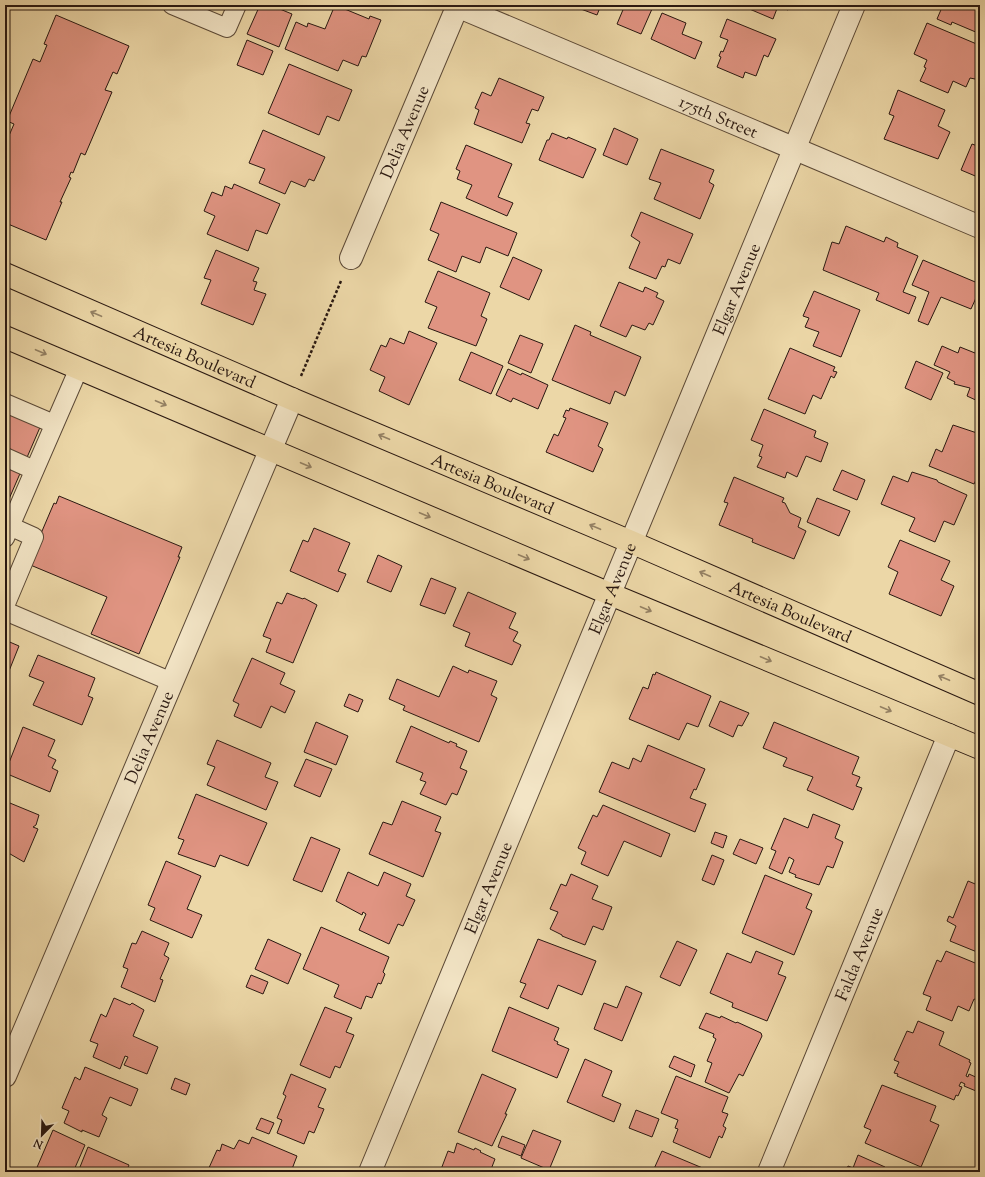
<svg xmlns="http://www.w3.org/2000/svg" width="985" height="1177" font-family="'Sorts Mill Goudy',serif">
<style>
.building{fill:#e09482;stroke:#291811}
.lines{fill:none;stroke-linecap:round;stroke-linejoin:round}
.service-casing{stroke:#5a4836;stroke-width:20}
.minor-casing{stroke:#5a4836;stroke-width:24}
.primary-casing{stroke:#291811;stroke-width:24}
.path{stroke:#291811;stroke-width:2.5;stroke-dasharray:3 2;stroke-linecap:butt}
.service{stroke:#f3e5c6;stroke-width:18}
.minor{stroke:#f3e5c6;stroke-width:22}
.primary{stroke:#ecd7a7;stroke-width:22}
.oneway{stroke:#948164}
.labels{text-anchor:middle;stroke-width:4;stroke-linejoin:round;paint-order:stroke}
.street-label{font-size:17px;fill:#291811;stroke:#f3e5c6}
</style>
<rect width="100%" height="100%" fill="#ecd7a7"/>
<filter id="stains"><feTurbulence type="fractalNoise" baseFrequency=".005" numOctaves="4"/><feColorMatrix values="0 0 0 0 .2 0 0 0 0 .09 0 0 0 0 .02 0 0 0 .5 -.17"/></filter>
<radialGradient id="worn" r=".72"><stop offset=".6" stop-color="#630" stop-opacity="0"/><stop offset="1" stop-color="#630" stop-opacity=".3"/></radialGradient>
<!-- building -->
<g class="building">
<polygon points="260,5 270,5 292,14 279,47 247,34"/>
<polygon points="335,5 369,19 370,16 381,20 366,57 362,56 358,66 343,60 338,71 285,49 296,22 307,27 308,23 325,29"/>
<polygon points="570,5 601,5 597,15"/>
<polygon points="625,5 641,5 652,9 641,34 617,24"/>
<polygon points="740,5 790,5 788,10 778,6 773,19"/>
<polygon points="943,5 980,5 980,29 978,33 952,22 951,25 937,19"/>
<polygon points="662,13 686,23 682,34 702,42 695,59 651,39"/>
<polygon points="56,15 129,46 117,74 113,72 105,90 112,92 85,155 81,153 73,173 71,172 69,177 71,178 60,202 62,202 46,240 8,224 9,222 5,220 5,145 14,124 7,121 33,59 40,62 47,45 44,44"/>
<polygon points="727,19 776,39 768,57 764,55 756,76 745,72 743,78 717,67 721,57 719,56 721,51 723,52 728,40 720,37"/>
<polygon points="927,23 979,45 976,52 980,54 980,80 970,78 966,87 953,81 948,93 920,81 926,68 924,67 927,60 914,54"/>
<polygon points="247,40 273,51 263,75 237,65"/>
<polygon points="289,64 352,90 339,121 327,116 319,135 268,113"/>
<polygon points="499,78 544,97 538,111 532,109 526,123 530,124 522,143 474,124 479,110 475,108 482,92 491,96"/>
<polygon points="898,90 945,110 938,126 950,132 938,159 884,139 894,116 889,114"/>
<polygon points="614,128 638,139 627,165 603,155"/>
<polygon points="263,130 325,157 314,181 309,179 305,187 291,181 285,194 259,183 265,169 249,163"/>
<polygon points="552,133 567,139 568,137 596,149 583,178 539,160 547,140 549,140"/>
<polygon points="972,144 980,147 980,178 961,170"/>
<polygon points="466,145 512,164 498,197 513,203 507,216 466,198 472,185 457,179 460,171 456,169"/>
<polygon points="661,149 714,170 709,182 714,185 700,219 654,199 661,183 649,179"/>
<polygon points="234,184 280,204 267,234 256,230 248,251 207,234 215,216 204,211 212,192 222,196 225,186 232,189"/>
<polygon points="441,202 517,233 508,256 486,247 480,263 462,256 456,272 428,260 439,234 430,230"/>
<polygon points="641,212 693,234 680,264 668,259 665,267 662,266 656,279 629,268 640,242 631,236"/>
<polygon points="846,226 884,242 886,237 898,243 897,247 918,256 903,292 916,297 909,314 876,300 879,293 823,270 832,242 839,244"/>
<polygon points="216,250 259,268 253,281 257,282 254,290 266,294 253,325 201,304 211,280 204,278"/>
<polygon points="513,257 542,270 529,300 500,287"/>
<polygon points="923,260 980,284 980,289 971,309 941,297 928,325 918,321 929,292 912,285"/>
<polygon points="438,271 490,293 481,316 487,319 476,346 428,328 437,307 425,302"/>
<polygon points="619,282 643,292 645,287 658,293 656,297 664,301 653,325 649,323 645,330 632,325 626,337 600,326"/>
<polygon points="814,291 860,310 841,357 813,346 819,332 805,327 809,318 803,316"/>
<polygon points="575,325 591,332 590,335 641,357 625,396 615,391 610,404 552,380"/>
<polygon points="409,331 437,343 409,405 379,391 385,377 370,370 381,345 386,347 390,338 404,344"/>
<polygon points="520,335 543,344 531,373 508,363"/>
<polygon points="942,346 958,353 960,347 980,355 980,402 967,396 970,388 954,384 955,382 947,378 950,372 934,365"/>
<polygon points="790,348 835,367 833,371 837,372 834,378 831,376 821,399 813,395 805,414 768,399"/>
<polygon points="471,352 503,366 491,394 459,380"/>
<polygon points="916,361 943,373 931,400 905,388"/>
<polygon points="508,369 521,375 522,373 548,385 538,409 513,398 511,402 496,395"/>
<polygon points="570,408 608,423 598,446 603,449 593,472 546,452 554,434 558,436 566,418 563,417 566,410 569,411"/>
<polygon points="5,409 41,425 9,499 5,497"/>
<polygon points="764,409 816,431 814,437 828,443 821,462 806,456 797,477 787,472 785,478 757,467 762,457 759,456 763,445 751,440"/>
<polygon points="953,425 980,434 980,472 974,484 929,466 936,449 942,452"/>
<polygon points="842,470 865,480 857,500 833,490"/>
<polygon points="912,472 937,480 938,482 967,495 954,525 944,521 935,542 909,531 915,518 881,504 893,476 908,482"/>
<polygon points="734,477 784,498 782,502 785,503 790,513 801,518 798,527 806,531 794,559 752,542 753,539 719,525 728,503 724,502"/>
<polygon points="59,496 182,547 178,557 180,557 139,654 91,634 107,597 28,564 54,503 56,504"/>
<polygon points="817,498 850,511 839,536 807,522"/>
<polygon points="314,528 350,543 338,571 346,574 338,592 290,571 303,540 308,542"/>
<polygon points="900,540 950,561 941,580 954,586 941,616 889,594 898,572 888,567"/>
<polygon points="378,555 402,566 391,592 367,582"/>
<polygon points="431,578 456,588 445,614 420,605"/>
<polygon points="468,592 516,613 509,628 518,632 513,641 521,645 512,665 465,646 470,633 453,626"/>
<polygon points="287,593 303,599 304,598 317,605 293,663 266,652 271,639 263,636 277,602 282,604"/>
<polygon points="5,640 19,646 9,671 5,669"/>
<polygon points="38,655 95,678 88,696 93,698 82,725 33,705 44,682 29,676"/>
<polygon points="252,658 285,673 280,684 295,691 285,713 271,706 261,728 234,716 239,704 233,701"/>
<polygon points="453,666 468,673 469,670 497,681 491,695 497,698 479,742 403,710 405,706 389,699 397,679 439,697"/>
<polygon points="656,672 711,696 698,727 687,723 679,740 629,719 643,687 648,689 653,674 655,675"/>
<polygon points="349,694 363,700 358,712 344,706"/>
<polygon points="720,701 749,713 742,726 738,725 733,737 709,726"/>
<polygon points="316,722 348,736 336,765 304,752"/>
<polygon points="774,722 859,757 852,774 860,777 856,786 862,788 853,810 807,790 813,777 783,766 787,758 763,748"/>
<polygon points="411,726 449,743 450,741 457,744 456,746 467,751 460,768 467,771 457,795 452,793 446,805 420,794 426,782 420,780 423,773 396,762"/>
<polygon points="23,727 55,740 48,756 56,760 52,768 58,771 50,792 5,773"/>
<polygon points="217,740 271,763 265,777 278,782 266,810 207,785 215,767 207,764"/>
<polygon points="648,745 705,769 696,790 694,789 690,798 706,804 695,832 599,792 612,762 629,769 633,758 641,762"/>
<polygon points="306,759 332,769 320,797 294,786"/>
<polygon points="196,794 267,823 248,866 220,855 215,867 178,854 184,840 178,838"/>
<polygon points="5,801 39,815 36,825 33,827 38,829 24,862 5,851"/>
<polygon points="402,801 441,817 435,831 441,833 423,877 369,854 383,822 392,825"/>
<polygon points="603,805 670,834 661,857 624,841 608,876 581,864 586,852 578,848 593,815 597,817"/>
<polygon points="813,814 840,825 835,838 843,842 833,868 827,866 819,885 795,877 796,875 789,872 794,860 789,857 782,874 769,868 776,851 771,849 784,818 808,828"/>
<polygon points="715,832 727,836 723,848 711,843"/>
<polygon points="311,837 340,849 322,892 293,880"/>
<polygon points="740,839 763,848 756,864 733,854"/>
<polygon points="712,855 724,860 714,885 702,880"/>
<polygon points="166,861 201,876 187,909 202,915 192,938 150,920 155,908 148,905"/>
<polygon points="348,872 378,886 384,872 411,884 406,896 415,900 403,926 398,924 389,944 359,930 366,914 363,912 362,915 336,901"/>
<polygon points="571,874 598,886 592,899 612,907 603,930 593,926 585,945 562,936 562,935 550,929 558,912 550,909 561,884 566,886"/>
<polygon points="765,875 812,894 806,908 812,911 794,955 742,933"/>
<polygon points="968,881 980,886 980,946 977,952 950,941 956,926 947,921 949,916 953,918"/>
<polygon points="321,927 389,957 383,972 385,974 381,984 378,983 372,998 366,996 361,1009 334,997 339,985 303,969"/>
<polygon points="142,931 169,943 164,955 169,958 160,979 163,980 155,1002 121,987 128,969 123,967 132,943 136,944"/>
<polygon points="268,939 301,954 288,984 255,969"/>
<polygon points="538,939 596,961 582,995 558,985 548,1009 520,997 526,984 520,982"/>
<polygon points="677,941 697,950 680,986 660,977"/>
<polygon points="756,951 783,962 778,974 786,977 767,1021 732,1007 733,1003 710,993 727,953 751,963"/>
<polygon points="946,951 980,965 980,1001 974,999 969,1011 958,1006 952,1021 926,1010 931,997 923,994 937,960 941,962"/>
<polygon points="251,975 268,982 263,994 246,987"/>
<polygon points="626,986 642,993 622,1041 594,1029 604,1003 617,1008"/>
<polygon points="114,998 130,1005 132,1003 144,1010 133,1036 158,1047 147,1074 124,1065 128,1057 125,1056 120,1069 93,1057 98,1044 90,1041 101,1014 106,1017"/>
<polygon points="325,1007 352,1018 346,1032 354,1035 340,1068 335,1066 330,1078 300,1065"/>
<polygon points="509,1007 559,1028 554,1040 558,1042 557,1044 569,1049 557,1078 492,1051"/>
<polygon points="706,1013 720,1018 721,1016 736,1023 737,1022 761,1033 762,1036 743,1076 739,1074 729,1093 705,1082 712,1063 707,1061 716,1039 713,1037 714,1034 699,1028"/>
<polygon points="918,1021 944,1032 939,1045 970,1060 969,1062 971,1063 966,1076 968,1077 969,1074 980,1079 976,1091 964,1086 965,1084 961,1082 959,1086 962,1087 958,1096 956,1095 954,1100 897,1076 898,1074 894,1073 899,1062 894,1060 907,1031 913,1033"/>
<polygon points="674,1056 695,1065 691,1077 669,1067"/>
<polygon points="585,1059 612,1071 602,1096 621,1104 614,1122 567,1102"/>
<polygon points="85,1067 138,1089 131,1106 110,1097 102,1115 107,1118 99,1137 82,1130 82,1132 64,1123 69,1111 62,1108 75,1077 80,1080"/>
<polygon points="291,1074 326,1089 318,1107 324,1109 314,1133 309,1131 304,1144 277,1133 282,1120 277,1118 286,1096 283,1094"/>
<polygon points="482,1074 516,1089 505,1114 507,1114 492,1146 458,1132"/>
<polygon points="676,1076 728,1097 722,1112 728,1114 723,1126 726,1128 722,1138 719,1136 710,1158 673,1142 678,1129 675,1128 678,1120 661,1113"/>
<polygon points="175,1078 190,1084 186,1095 171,1089"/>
<polygon points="882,1085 936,1106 930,1121 939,1125 921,1167 865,1143 871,1130 864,1127"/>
<polygon points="636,1110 659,1119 652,1137 629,1128"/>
<polygon points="261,1118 274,1123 269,1134 256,1129"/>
<polygon points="53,1130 85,1145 74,1170 76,1172 35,1172"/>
<polygon points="533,1130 561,1141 549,1170 521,1158"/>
<polygon points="502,1136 525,1145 521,1156 498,1147"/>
<polygon points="252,1137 297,1156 292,1169 298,1172 211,1172 208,1170 217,1150 220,1151 222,1144 234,1149 239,1140 249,1144"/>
<polygon points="457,1143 474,1150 475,1148 481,1151 480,1152 495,1159 490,1172 440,1172 448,1151 454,1153"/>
<polygon points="88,1147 129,1165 126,1172 78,1172"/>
<polygon points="662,1151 705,1169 704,1172 653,1171"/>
<polygon points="858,1155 885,1167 882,1172 843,1172 844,1170 846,1171 848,1166 853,1168"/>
</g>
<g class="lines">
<!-- service casing -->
<g class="service-casing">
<g id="service">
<polyline points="172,5 227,28 237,5"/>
<polyline points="5,403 54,424"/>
<polyline points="5,457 34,470"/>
<polyline points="5,524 34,537 5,606"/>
<polyline points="5,538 79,368"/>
<polyline points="5,611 172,682"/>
</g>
</g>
<!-- minor casing -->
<g class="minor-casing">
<g id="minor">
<path id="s1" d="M 457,6 L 980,227"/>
<path id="s2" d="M 351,258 L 458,5"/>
<path id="s3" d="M 5,1076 L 292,399"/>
<path id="s4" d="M 370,1172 L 854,5"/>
<path id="s5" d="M 769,1172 L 949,735"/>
</g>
</g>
<!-- primary casing -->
<g class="primary-casing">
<g id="primary">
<path id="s6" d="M 5,274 L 292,399 L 631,542 L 980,694"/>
<polyline points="5,337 610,594 980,748"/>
</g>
</g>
<!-- path -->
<polyline class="path" points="301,376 341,281"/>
<!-- service -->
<use href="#service" class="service"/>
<!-- minor -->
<use href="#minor" class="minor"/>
<!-- primary -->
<use href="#primary" class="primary"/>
</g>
<!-- one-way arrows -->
<defs><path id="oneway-shaft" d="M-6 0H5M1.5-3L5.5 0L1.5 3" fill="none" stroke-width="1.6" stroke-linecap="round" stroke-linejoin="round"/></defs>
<g class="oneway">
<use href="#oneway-shaft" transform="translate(96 314) rotate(-157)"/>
<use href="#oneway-shaft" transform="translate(41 352) rotate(23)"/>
<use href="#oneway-shaft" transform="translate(161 403) rotate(23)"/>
<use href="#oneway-shaft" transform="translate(384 437) rotate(-157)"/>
<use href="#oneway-shaft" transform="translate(306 465) rotate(23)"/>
<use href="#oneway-shaft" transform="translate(425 515) rotate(23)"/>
<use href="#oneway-shaft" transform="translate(595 527) rotate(-157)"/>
<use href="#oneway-shaft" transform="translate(524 557) rotate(23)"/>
<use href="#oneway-shaft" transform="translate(705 574) rotate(-156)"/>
<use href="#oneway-shaft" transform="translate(646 609) rotate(23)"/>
<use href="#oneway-shaft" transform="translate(766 659) rotate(23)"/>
<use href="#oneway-shaft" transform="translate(944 678) rotate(-157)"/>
<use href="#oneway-shaft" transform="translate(886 709) rotate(23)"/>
</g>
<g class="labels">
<!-- street labels -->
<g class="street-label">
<text dy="6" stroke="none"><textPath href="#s1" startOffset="284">175th Street</textPath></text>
<text dy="6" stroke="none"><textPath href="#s2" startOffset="137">Delia Avenue</textPath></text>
<text dy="6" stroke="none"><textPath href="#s4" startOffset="956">Elgar Avenue</textPath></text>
<text dy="6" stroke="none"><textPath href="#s6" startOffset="207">Artesia Boulevard</textPath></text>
<text dy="6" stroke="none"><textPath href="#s6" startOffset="531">Artesia Boulevard</textPath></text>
<text dy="6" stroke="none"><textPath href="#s4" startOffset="632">Elgar Avenue</textPath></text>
<text dy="6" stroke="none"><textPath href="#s6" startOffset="855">Artesia Boulevard</textPath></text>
<text dy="6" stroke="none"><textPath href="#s3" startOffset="368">Delia Avenue</textPath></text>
<text dy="6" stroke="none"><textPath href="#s4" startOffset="308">Elgar Avenue</textPath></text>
<text dy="6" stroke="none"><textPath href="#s5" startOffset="236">Falda Avenue</textPath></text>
</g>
</g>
<!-- margin -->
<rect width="985" height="1177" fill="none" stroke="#ecd7a7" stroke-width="20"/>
<rect x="6" y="6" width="973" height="1165" fill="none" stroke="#291811" stroke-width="2"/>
<rect x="10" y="10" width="965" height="1157" fill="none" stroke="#291811"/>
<!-- north arrow -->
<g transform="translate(42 1135) rotate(203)" stroke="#f3e5c6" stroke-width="3" paint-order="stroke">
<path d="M0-3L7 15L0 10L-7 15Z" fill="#291811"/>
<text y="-6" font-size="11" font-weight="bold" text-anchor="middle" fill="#291811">N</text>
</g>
<rect width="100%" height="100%" filter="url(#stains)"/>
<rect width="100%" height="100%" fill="url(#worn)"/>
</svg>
